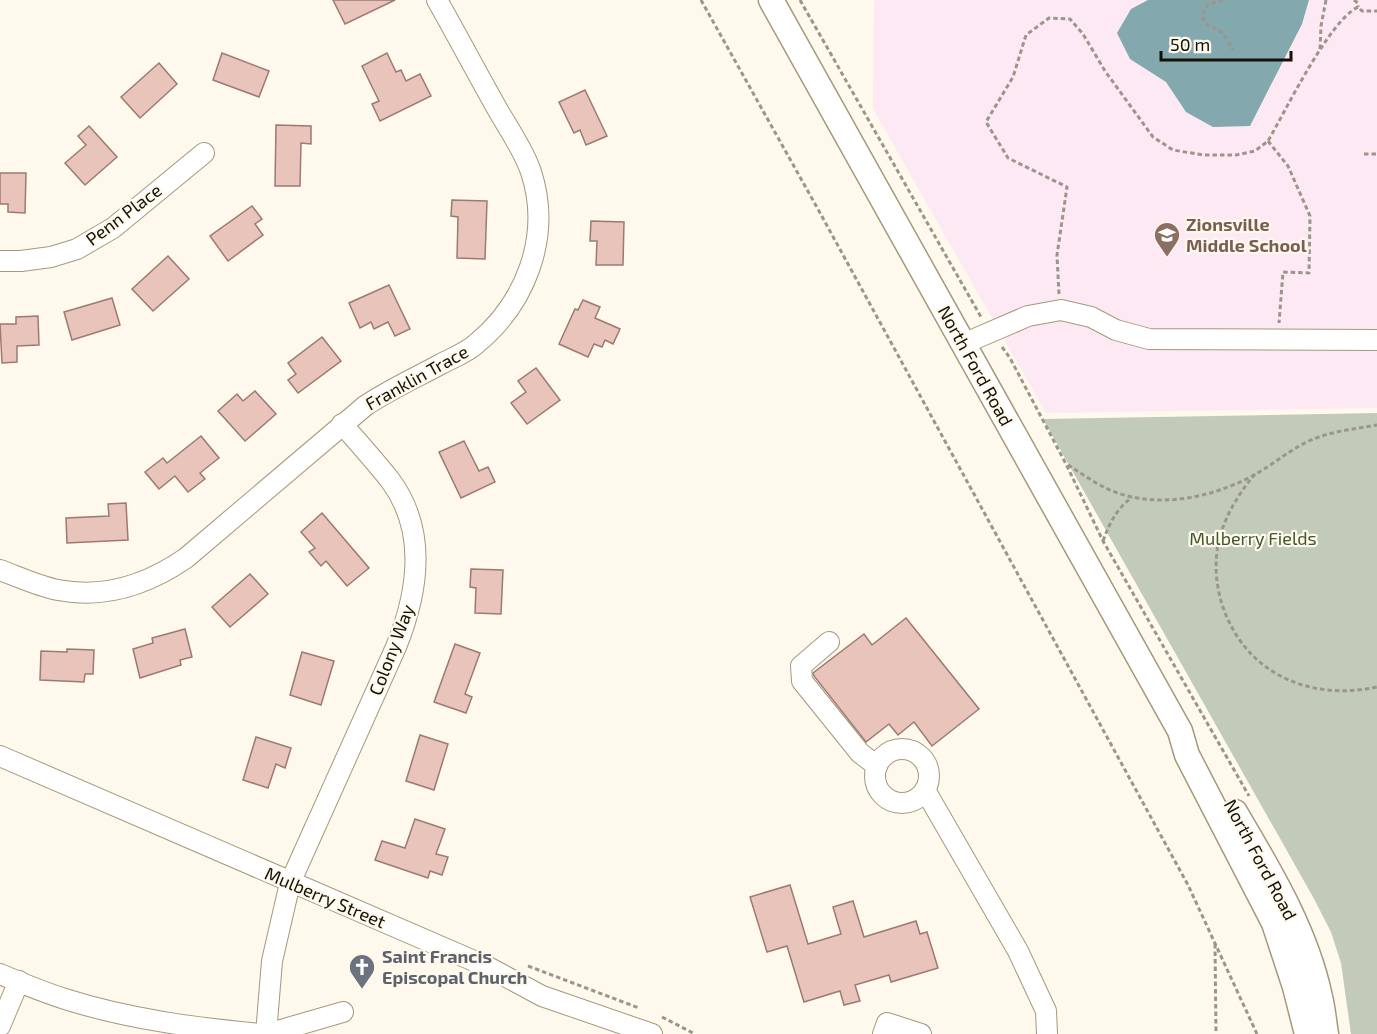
<svg xmlns="http://www.w3.org/2000/svg" width="1377" height="1034" font-family="'Exo 2',sans-serif">
<style>
.education{fill:#fce9f3}
.green{fill:#c2cbb9}
.water{fill:#83a8ae}
.building{fill:#e9c4bb;stroke:#9c7a72;stroke-width:1.5}
.lines{fill:none;stroke-linecap:round;stroke-linejoin:round}
.minor-casing{stroke:#a5997b;stroke-width:22}
.major-casing{stroke:#a5997b;stroke-width:27}
.path{stroke:#9b968a;stroke-width:3;stroke-dasharray:4.5 3;stroke-linecap:butt}
.minor{stroke:#fff;stroke-width:20}
.major{stroke:#fff;stroke-width:24}
.labels{text-anchor:middle;stroke-width:4.5;stroke-linejoin:round;paint-order:stroke}
.street-label{font-size:18px;fill:#161106;stroke:#fef9ec}
.education-label{font-size:18px;font-weight:bold;fill:#785e54;stroke:#fef9ec;text-anchor:start}
.park-label{font-size:18px;fill:#42562a;stroke:#fef9ec}
.worship-label{font-size:18px;font-weight:bold;fill:#5b616d;stroke:#fef9ec;text-anchor:start}
</style>
<rect width="100%" height="100%" fill="#fef9ec"/>
<!-- education -->
<polygon class="education" points="874,0 1377,0 1377,408 1046,413 873,109"/>
<!-- green -->
<polygon class="green" points="1377,413 1377,1034 1351,1034 1341,963 1331,932 1313,897 1043,419"/>
<!-- water -->
<polygon class="water" points="1148,0 1309,0 1302,24 1250,126 1213,127 1186,112 1166,82 1130,59 1117,33 1131,9"/>
<!-- building -->
<g class="building">
<polygon points="333,0 395,0 345,24"/>
<polygon points="222,53 269,71 259,97 213,80"/>
<polygon points="387,53 396,72 401,70 406,81 420,74 431,96 380,121 372,104 379,101 362,66"/>
<polygon points="159,63 177,84 140,118 121,97"/>
<polygon points="585,90 607,136 586,145 580,130 574,133 559,102"/>
<polygon points="276,125 311,126 311,144 301,143 300,186 275,186"/>
<polygon points="89,126 117,157 85,185 65,163 86,145 78,136"/>
<polygon points="0,173 26,173 25,213 8,212 8,204 0,204"/>
<polygon points="452,200 487,201 485,259 457,258 458,217 451,216"/>
<polygon points="252,206 262,219 255,224 263,235 228,261 210,236"/>
<polygon points="591,221 624,222 623,265 596,265 597,241 590,241"/>
<polygon points="168,256 189,279 153,311 132,289"/>
<polygon points="389,285 410,329 395,336 388,322 374,329 371,322 360,328 349,303"/>
<polygon points="112,298 120,325 72,340 64,312"/>
<polygon points="583,300 600,307 595,318 620,329 613,344 605,340 602,347 594,344 588,357 559,344 575,309 578,310"/>
<polygon points="38,316 39,345 17,346 17,362 2,363 0,324 16,324 16,317"/>
<polygon points="322,337 341,361 298,393 288,380 296,374 288,363"/>
<polygon points="536,368 560,400 527,424 511,403 526,392 518,381"/>
<polygon points="255,391 276,414 245,441 218,411 237,394 243,401"/>
<polygon points="201,436 219,458 200,473 205,479 188,492 175,476 159,489 145,472 163,458 167,463"/>
<polygon points="464,441 479,471 488,467 495,482 461,498 439,452"/>
<polygon points="126,503 128,540 67,543 66,518 109,516 108,504"/>
<polygon points="322,513 369,568 347,586 326,561 321,566 309,552 315,548 301,532"/>
<polygon points="471,569 503,570 501,614 475,613 476,588 470,587"/>
<polygon points="250,574 268,594 230,627 212,607"/>
<polygon points="906,618 979,709 932,746 914,722 898,735 889,724 866,742 814,676 813,673 864,634 872,645"/>
<polygon points="185,629 192,657 180,660 181,665 140,678 133,649 153,643 152,638"/>
<polygon points="455,644 480,653 465,694 472,697 466,713 434,702"/>
<polygon points="67,649 94,650 93,674 85,674 84,682 40,680 41,651 67,652"/>
<polygon points="302,652 334,661 321,705 290,695"/>
<polygon points="420,735 448,744 434,790 406,781"/>
<polygon points="256,737 291,748 285,768 276,764 268,788 243,780"/>
<polygon points="415,819 445,829 436,854 448,857 442,875 430,871 428,878 375,860 382,841 405,848"/>
<polygon points="790,885 808,944 841,934 833,907 853,901 864,937 916,921 920,934 927,932 938,968 891,982 889,975 855,985 860,1001 844,1005 840,991 804,1002 787,946 767,952 750,897"/>
</g>
<g class="lines">
<!-- minor casing -->
<g class="minor-casing">
<g id="minor">
<polyline points="0,261 21,261 51,257 77,249 113,228 204,153"/>
<polyline points="963,344 1028,316 1061,310 1091,317 1116,330 1149,339 1377,340"/>
<path d="M 0,570 C 19,577 38,586 58,590 C 105,599 147,585 186,558 L 365,406 C 389,390 415,378 441,364 C 452,358 466,353 476,344 C 526,303 552,236 531,172 C 524,151 510,131 499,112 C 478,75 458,37 437,0"/>
<polyline points="829,642 801,666 802,681 860,753 877,766"/>
<circle cx="902" cy="776" r="27"/>
<polyline points="0,756 488,967 542,996 652,1034"/>
<polyline points="925,790 1018,951 1046,1011 1047,1034"/>
<path d="M 0,974 C 21,983 43,992 65,999 C 128,1019 196,1028 262,1034"/>
<polyline points="0,1026 19,981"/>
<path d="M 266,1034 L 272,961 L 290,883 L 396,647 C 418,593 428,531 390,480 C 375,461 358,442 342,424"/>
<polyline points="267,1034 343,1012"/>
<polyline points="883,1034 887,1023 921,1034"/>
</g>
</g>
<!-- major casing -->
<g class="major-casing">
<g id="major">
<polyline points="771,0 1180,731 1187,755 1274,923 1295,987 1307,1034"/>
<path d="M 1235,812 C 1269,870 1306,930 1320,997 C 1323,1009 1324,1022 1326,1034"/>
</g>
</g>
<!-- path -->
<g class="path">
<polyline points="701,0 819,211 1188,885 1257,1034"/>
<polyline points="800,0 981,317"/>
<polyline points="1223,0 1208,4 1202,15 1205,23 1223,33 1233,50"/>
<polyline points="1354,0 1358,3 1358,7"/>
<polyline points="1320,49 1321,26 1326,0"/>
<polyline points="1268,141 1288,166 1310,216 1309,273 1283,272 1279,323"/>
<polyline points="1364,154 1377,154"/>
<path d="M 1059,294 L 1057,255 L 1067,187 L 1008,158 L 986,122 L 1013,77 L 1026,35 L 1049,18 L 1070,19 L 1083,34 L 1105,71 L 1153,137 L 1173,150 L 1203,155 L 1236,155 L 1255,151 L 1268,141 C 1286,110 1329,21 1358,7 L 1362,11 L 1377,11"/>
<polyline points="1002,347 1010,358 1066,464 1103,541 1249,796"/>
<path d="M 1068,465 C 1083,474 1098,486 1115,492 C 1160,509 1215,497 1256,474 C 1275,463 1291,449 1311,440 C 1332,431 1355,429 1377,425"/>
<path d="M 1255,474 C 1240,492 1228,511 1221,533 C 1214,555 1215,580 1221,601 C 1242,672 1308,702 1377,687"/>
<path d="M 1103,541 C 1110,522 1116,510 1132,497"/>
<polyline points="1215,944 1216,1034"/>
<polyline points="528,966 639,1008"/>
<polyline points="662,1017 695,1034"/>
</g>
<!-- minor -->
<use href="#minor" class="minor"/>
<!-- major -->
<use href="#major" class="major"/>
</g>
<!-- icons -->
<defs>
<g id="school-pin" transform="scale(1.35)"><path d="M0 17L-7.5 6A9.5 9.5 0 1 1 7.5 6Z" fill="#8d6e63" stroke="#fef9ec"/><path d="M0-5L7-2L0 1L-7-2ZM-4 1L0 2.5L4 1V4Q0 6-4 4Z" fill="#fff"/></g>
<g id="church-pin" transform="scale(1.35)"><path d="M0 17L-7.5 6A9.5 9.5 0 1 1 7.5 6Z" fill="#6b7280" stroke="#fef9ec"/><path d="M-1.2-6h2.4v3.5h3.3v2.4h-3.3V6h-2.4V-.1h-3.3v-2.4h3.3Z" fill="#fff"/></g>
</defs>
<g fill-rule="evenodd">
<use href="#school-pin" x="1167" y="235"/>
<use href="#church-pin" x="362" y="967"/>
</g>
<g class="labels">
<!-- street labels -->
<g class="street-label">
<text transform="translate(124 215) rotate(-37)" y="6">Penn Place</text>
<text transform="translate(975 366) rotate(61)" y="6">North Ford Road</text>
<text transform="translate(417 378) rotate(-29)" y="6">Franklin Trace</text>
<text transform="translate(392 650) rotate(-69)" y="6">Colony Way</text>
<text transform="translate(1260 860) rotate(62)" y="6">North Ford Road</text>
<text transform="translate(325 898) rotate(23)" y="6">Mulberry Street</text>
</g>
<!-- education labels -->
<g class="education-label">
<text x="1186" y="231">Zionsville<tspan x="1186" dy="21">Middle School</tspan></text>
</g>
<!-- park labels -->
<g class="park-label">
<text x="1253" y="545">Mulberry Fields</text>
</g>
<!-- worship labels -->
<g class="worship-label">
<text x="382" y="963">Saint Francis<tspan x="382" dy="21">Episcopal Church</tspan></text>
</g>
</g>
<!-- scale -->
<path d="M1161 51v9h130v-9" fill="none" stroke="#161106" stroke-width="3"/>
<text x="1170" y="51" font-size="18" fill="#161106" stroke="#fef9ec" stroke-width="4.5" paint-order="stroke">50 m</text>
</svg>
